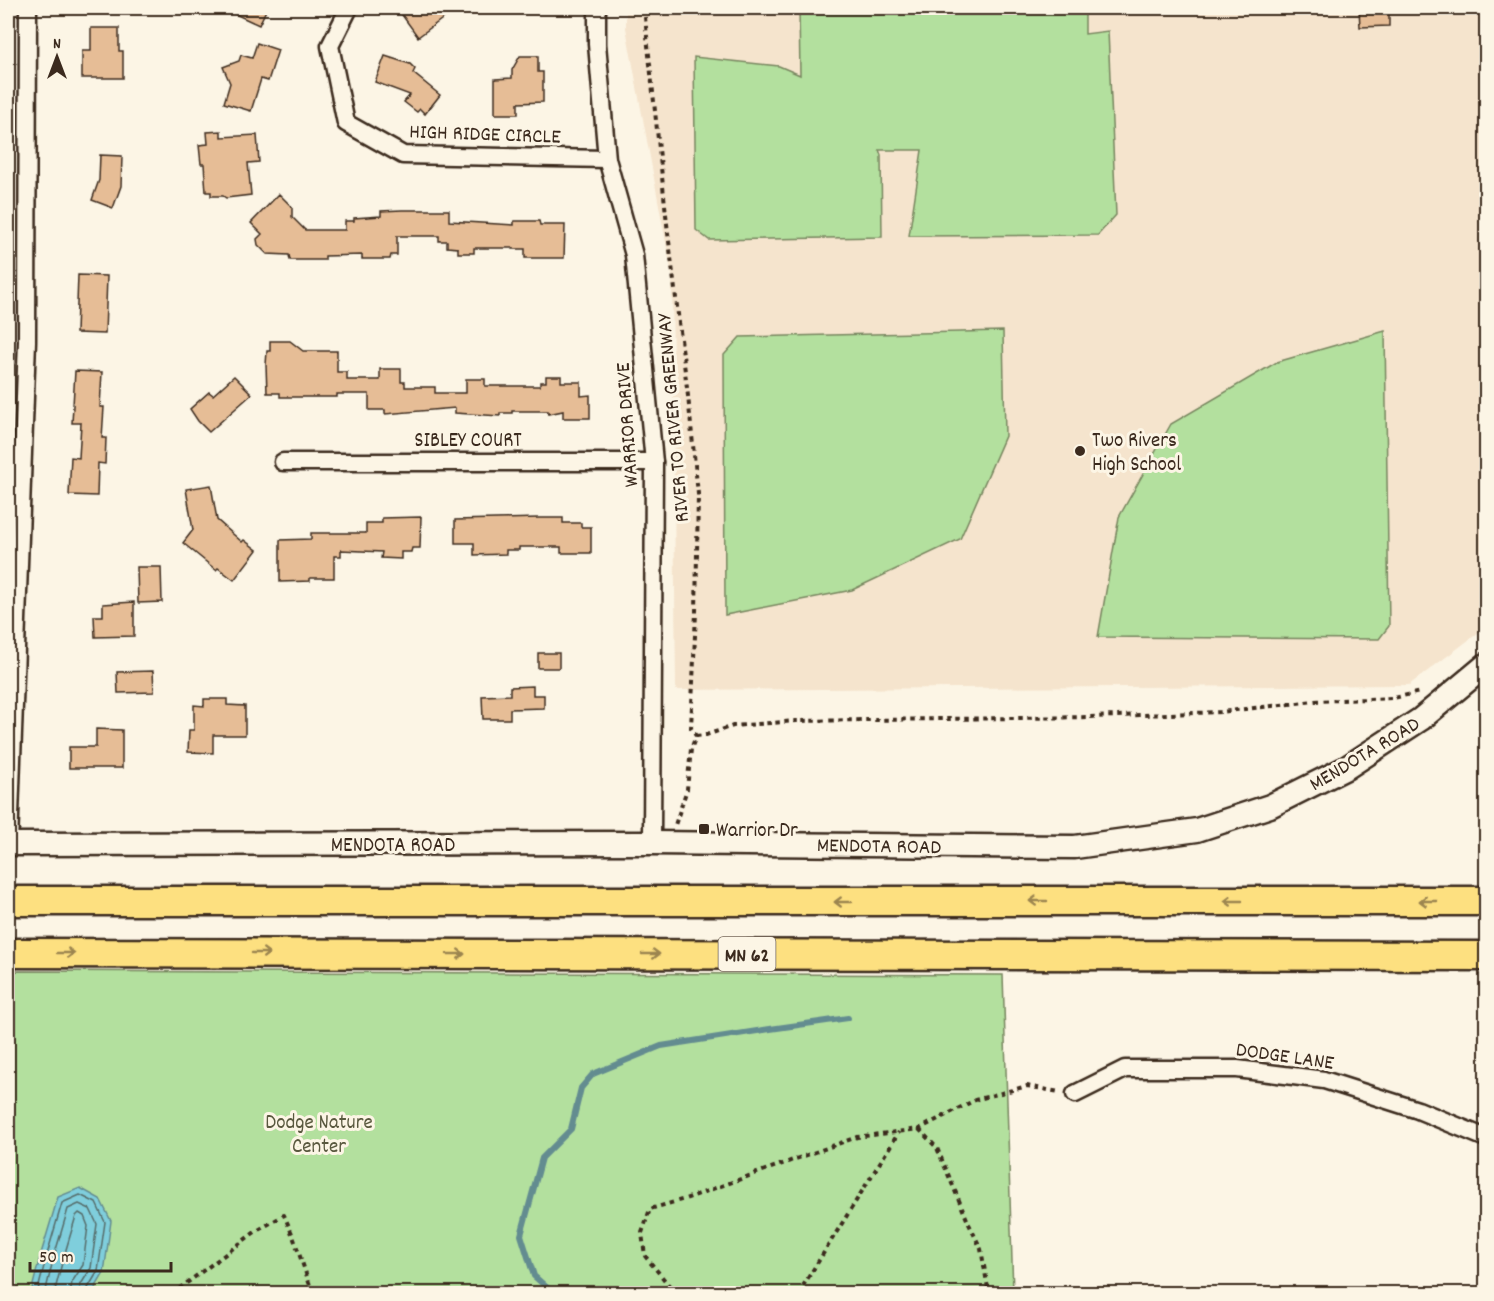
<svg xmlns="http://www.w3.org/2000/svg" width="1494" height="1301" font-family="Dekko,sans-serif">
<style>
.built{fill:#f5e4cd}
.green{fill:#b3e09e;stroke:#77855e;stroke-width:1.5}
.water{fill:#7fcedc;stroke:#648c90;stroke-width:1.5}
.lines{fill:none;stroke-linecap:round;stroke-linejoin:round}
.shore{stroke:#566c6a;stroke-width:1.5}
.stream{stroke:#648c90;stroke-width:6}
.building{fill:#e6bd96;stroke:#3b2a1e;stroke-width:1.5}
.street-casing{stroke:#3b2a1e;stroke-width:21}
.secondary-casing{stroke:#3b2a1e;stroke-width:27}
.highway-casing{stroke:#3b2a1e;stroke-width:33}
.path{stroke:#3b2a1e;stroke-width:4;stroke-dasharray:4.5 4.5;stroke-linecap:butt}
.street{stroke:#fcf5e5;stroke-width:16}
.secondary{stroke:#fcf5e5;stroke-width:22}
.highway{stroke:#fde080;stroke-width:28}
.oneway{stroke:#9c854f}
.poi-dot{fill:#3b2a1e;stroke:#fcf5e5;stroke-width:2}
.labels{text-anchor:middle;stroke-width:6;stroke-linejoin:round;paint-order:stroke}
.shield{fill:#fcf5e5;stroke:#75675a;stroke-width:1.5}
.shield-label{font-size:20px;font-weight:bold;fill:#3b2a1e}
.street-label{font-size:21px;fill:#3b2a1e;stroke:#fcf5e5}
.poi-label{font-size:21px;fill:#3b2a1e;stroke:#fcf5e5;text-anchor:start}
.park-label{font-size:21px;fill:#59583e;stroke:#fcf5e5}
</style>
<rect width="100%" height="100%" fill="#fcf5e5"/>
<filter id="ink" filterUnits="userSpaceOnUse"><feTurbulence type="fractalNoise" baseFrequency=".0167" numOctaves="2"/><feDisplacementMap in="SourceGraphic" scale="12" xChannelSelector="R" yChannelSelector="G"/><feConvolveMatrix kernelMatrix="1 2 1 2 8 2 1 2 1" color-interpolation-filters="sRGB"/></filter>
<g filter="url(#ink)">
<!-- built -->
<polygon class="built" points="626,8 1486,8 1486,627 1409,685 676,690 672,275 626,28"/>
<!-- green -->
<g class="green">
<polygon points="799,8 1085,8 1085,34 1108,31 1116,215 1098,235 909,236 922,150 879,150 881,155 882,237 709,240 696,230 694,57 779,66 800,75"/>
<polygon points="1003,331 1005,436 960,539 852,590 725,615 724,355 740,337"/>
<polygon points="1385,331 1389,626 1379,639 1098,637 1119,517 1171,424 1277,362"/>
<polygon points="8,971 1003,975 1013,1293 8,1294"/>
</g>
<!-- water -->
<polygon class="water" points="80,1188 100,1199 111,1221 104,1273 94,1290 90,1293 31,1293 40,1257 58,1197"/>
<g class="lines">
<!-- shore -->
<g class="shore">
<polyline points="37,1294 46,1258 62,1203 80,1195 96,1203 105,1222 98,1271 88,1288 87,1294"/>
<polyline points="45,1294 53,1260 68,1209 79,1204 90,1209 97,1224 91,1268 80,1286 79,1294"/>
<polyline points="54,1294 62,1263 76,1216 79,1213 84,1216 88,1226 83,1265 72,1282 70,1294"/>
</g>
<!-- stream -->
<polyline class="stream" points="554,1294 534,1276 521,1235 542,1158 571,1129 581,1088 593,1074 661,1046 770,1029 848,1018"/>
</g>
<!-- building -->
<g class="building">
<polygon points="222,8 267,8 259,25"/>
<polygon points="397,8 457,8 418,37"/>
<polygon points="1359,8 1389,8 1389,26 1360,27"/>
<polygon points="91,28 119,28 119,51 123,51 123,78 82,78 82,51 91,51"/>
<polygon points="257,43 278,50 268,81 261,79 251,111 224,103 230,83 223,67 239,61 241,55 252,58"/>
<polygon points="385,56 410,64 415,69 413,73 440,95 425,114 420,109 417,112 404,102 410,95 375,82"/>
<polygon points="520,56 538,56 538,72 543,72 543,102 518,103 518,114 495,114 495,79 512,78 512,70"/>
<polygon points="221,131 221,137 257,135 259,162 248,163 251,195 226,198 223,196 211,196 211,192 206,192 204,164 201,164 199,145 208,144 207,132"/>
<polygon points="100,155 122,156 121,186 113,208 92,200 99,180"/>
<polygon points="279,194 292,207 292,217 305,230 345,230 345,221 354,221 354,218 381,216 381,211 402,210 449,210 449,221 514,225 514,221 539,221 540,225 565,225 564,258 525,258 525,249 513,249 513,248 474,248 474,253 458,253 458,248 447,247 447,241 439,241 439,236 397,236 397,255 391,255 390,259 362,259 362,255 325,256 325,260 290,260 289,255 267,254 258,245 257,239 262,234 251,223"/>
<polygon points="78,275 107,276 105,334 76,333"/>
<polygon points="270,341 290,341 303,351 337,351 337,372 347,372 347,380 380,380 380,369 401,369 401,382 405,382 405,387 435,387 435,393 466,393 466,379 485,379 485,386 540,386 540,382 546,382 546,376 561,376 561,382 581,382 581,396 590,395 590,418 563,418 563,411 548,414 548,411 512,411 512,413 500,413 500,416 455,413 455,408 385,414 385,410 369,410 369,394 337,394 337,397 280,397 280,393 267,393 266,365 267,351 270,351"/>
<polygon points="75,371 102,372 100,407 104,407 102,438 106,438 105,464 98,463 97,496 69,495 71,457 79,458 81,423 72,423"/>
<polygon points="234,376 252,394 209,432 198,421 190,409 209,392 213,395"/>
<polygon points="211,485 217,520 242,542 244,540 257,550 234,580 218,568 216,570 183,543 193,530 186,489"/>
<polygon points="421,517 420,548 412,548 411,552 401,552 401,559 381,558 382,552 341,550 341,556 334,556 334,578 310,578 310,581 280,582 280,540 311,539 311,533 366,533 366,523 382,523 382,518"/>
<polygon points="539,518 563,518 563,523 581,523 581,527 591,527 591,553 561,553 561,547 519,547 519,550 506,550 506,554 474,555 474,543 455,543 455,520"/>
<polygon points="137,567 161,567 162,602 138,603"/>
<polygon points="134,602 134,636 95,637 94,616 103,616 103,604"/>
<rect x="538" y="653" width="21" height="15"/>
<polygon points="153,671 154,692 118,693 117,672"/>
<polygon points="533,686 533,695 544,695 544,708 510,709 510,719 483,719 482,696 510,695 510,687"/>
<polygon points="204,699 227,699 227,705 245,706 245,735 213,735 213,753 188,752 189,730 194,730 194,705 204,706"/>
<polygon points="96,729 122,730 122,768 69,768 69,747 96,747"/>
</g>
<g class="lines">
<!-- street casing -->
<g class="street-casing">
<g id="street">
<polyline points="349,8 330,46 346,123 403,155 607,159"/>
<polyline points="597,8 597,44 607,159 634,255 654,462 652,843"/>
<polyline points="283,462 654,462"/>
<polyline points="9,844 27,341 28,8"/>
<polyline points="1075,1094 1125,1069 1237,1069 1324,1080 1418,1110 1486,1138"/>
</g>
</g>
<!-- secondary casing -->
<g class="secondary-casing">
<polyline id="secondary" points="8,844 652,843 1075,847 1197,830 1270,806 1346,768 1421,719 1486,665"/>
</g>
<!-- highway casing -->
<g class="highway-casing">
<g id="highway">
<polyline points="8,901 1486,901"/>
<polyline points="8,953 1486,956"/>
</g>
</g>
<!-- path -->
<g class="path">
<polyline points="644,8 668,233 688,396 698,494 696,612 691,728 696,736 691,749 687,789 675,825"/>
<polyline points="696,736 706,735 733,726 796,721 1091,717 1220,712 1315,701 1394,698 1420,692"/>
<polyline points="919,1129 937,1148 969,1224 981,1249 989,1294"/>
<polyline points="172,1294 255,1232 284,1215 293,1236 313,1294"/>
<polyline points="676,1294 645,1256 642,1233 650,1209 685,1199 857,1137 919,1129 975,1100 1027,1086 1059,1092"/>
<polyline points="798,1294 899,1132"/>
</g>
<!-- street -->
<use href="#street" class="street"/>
<!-- secondary -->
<use href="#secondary" class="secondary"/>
<!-- highway -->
<use href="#highway" class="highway"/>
</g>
<!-- one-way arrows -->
<defs><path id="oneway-shaft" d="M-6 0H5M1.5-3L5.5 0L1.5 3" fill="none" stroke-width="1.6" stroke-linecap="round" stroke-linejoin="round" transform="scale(1.5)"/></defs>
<g class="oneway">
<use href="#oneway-shaft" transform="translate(1038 901) rotate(180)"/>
<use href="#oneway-shaft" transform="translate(1233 901) rotate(180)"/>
<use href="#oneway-shaft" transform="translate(1428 901) rotate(180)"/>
<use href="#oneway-shaft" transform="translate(843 902) rotate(180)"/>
<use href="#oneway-shaft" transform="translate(66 953)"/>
<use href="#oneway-shaft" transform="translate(261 953)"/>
<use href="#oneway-shaft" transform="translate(456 954)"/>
<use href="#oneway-shaft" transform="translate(651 954)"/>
</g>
</g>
<!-- markers -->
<g class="poi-dot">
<circle cx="1080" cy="451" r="6"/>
<rect x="698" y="823" width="12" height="12" rx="3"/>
</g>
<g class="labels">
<!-- shield labels -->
<rect class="shield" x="718.5" y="937" width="57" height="34" rx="4.5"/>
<g class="shield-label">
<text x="747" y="961">MN 62</text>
</g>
<!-- street labels -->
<g class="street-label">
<text transform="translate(485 133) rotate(2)" y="7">HIGH RIDGE CIRCLE</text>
<text transform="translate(672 418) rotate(-95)" y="7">RIVER TO RIVER GREENWAY</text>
<text transform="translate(626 425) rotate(-94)" y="7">WARRIOR DRIVE</text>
<text x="468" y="446">SIBLEY COURT</text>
<text transform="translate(1364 753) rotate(-31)" y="7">MENDOTA ROAD</text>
<text x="393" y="851">MENDOTA ROAD</text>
<text transform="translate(879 845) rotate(1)" y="7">MENDOTA ROAD</text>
<text transform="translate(1285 1055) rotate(8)" y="7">DODGE LANE</text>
</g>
<!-- poi labels -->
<g class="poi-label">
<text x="1092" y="446">Two Rivers<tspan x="1092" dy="24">High School</tspan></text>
<text x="716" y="836">Warrior Dr</text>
</g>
<!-- park labels -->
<g class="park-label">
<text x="319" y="1128">Dodge Nature<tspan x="319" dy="24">Center</tspan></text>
</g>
</g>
<!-- margin -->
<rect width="1494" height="1301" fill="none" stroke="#fcf5e5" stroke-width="30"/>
<rect x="15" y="15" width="1464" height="1271" fill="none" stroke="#3b2a1e" stroke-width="2" filter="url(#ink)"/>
<!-- north arrow -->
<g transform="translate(57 57)" stroke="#fcf5e5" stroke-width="4.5" paint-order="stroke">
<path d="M0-4.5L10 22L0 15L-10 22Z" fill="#3b2a1e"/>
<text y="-9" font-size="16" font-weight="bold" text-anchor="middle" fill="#3b2a1e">N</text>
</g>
<!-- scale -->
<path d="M30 1262v9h141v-9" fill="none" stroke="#3b2a1e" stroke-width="3"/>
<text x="39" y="1262" font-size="18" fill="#3b2a1e" stroke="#fcf5e5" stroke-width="4.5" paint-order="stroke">50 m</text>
</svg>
